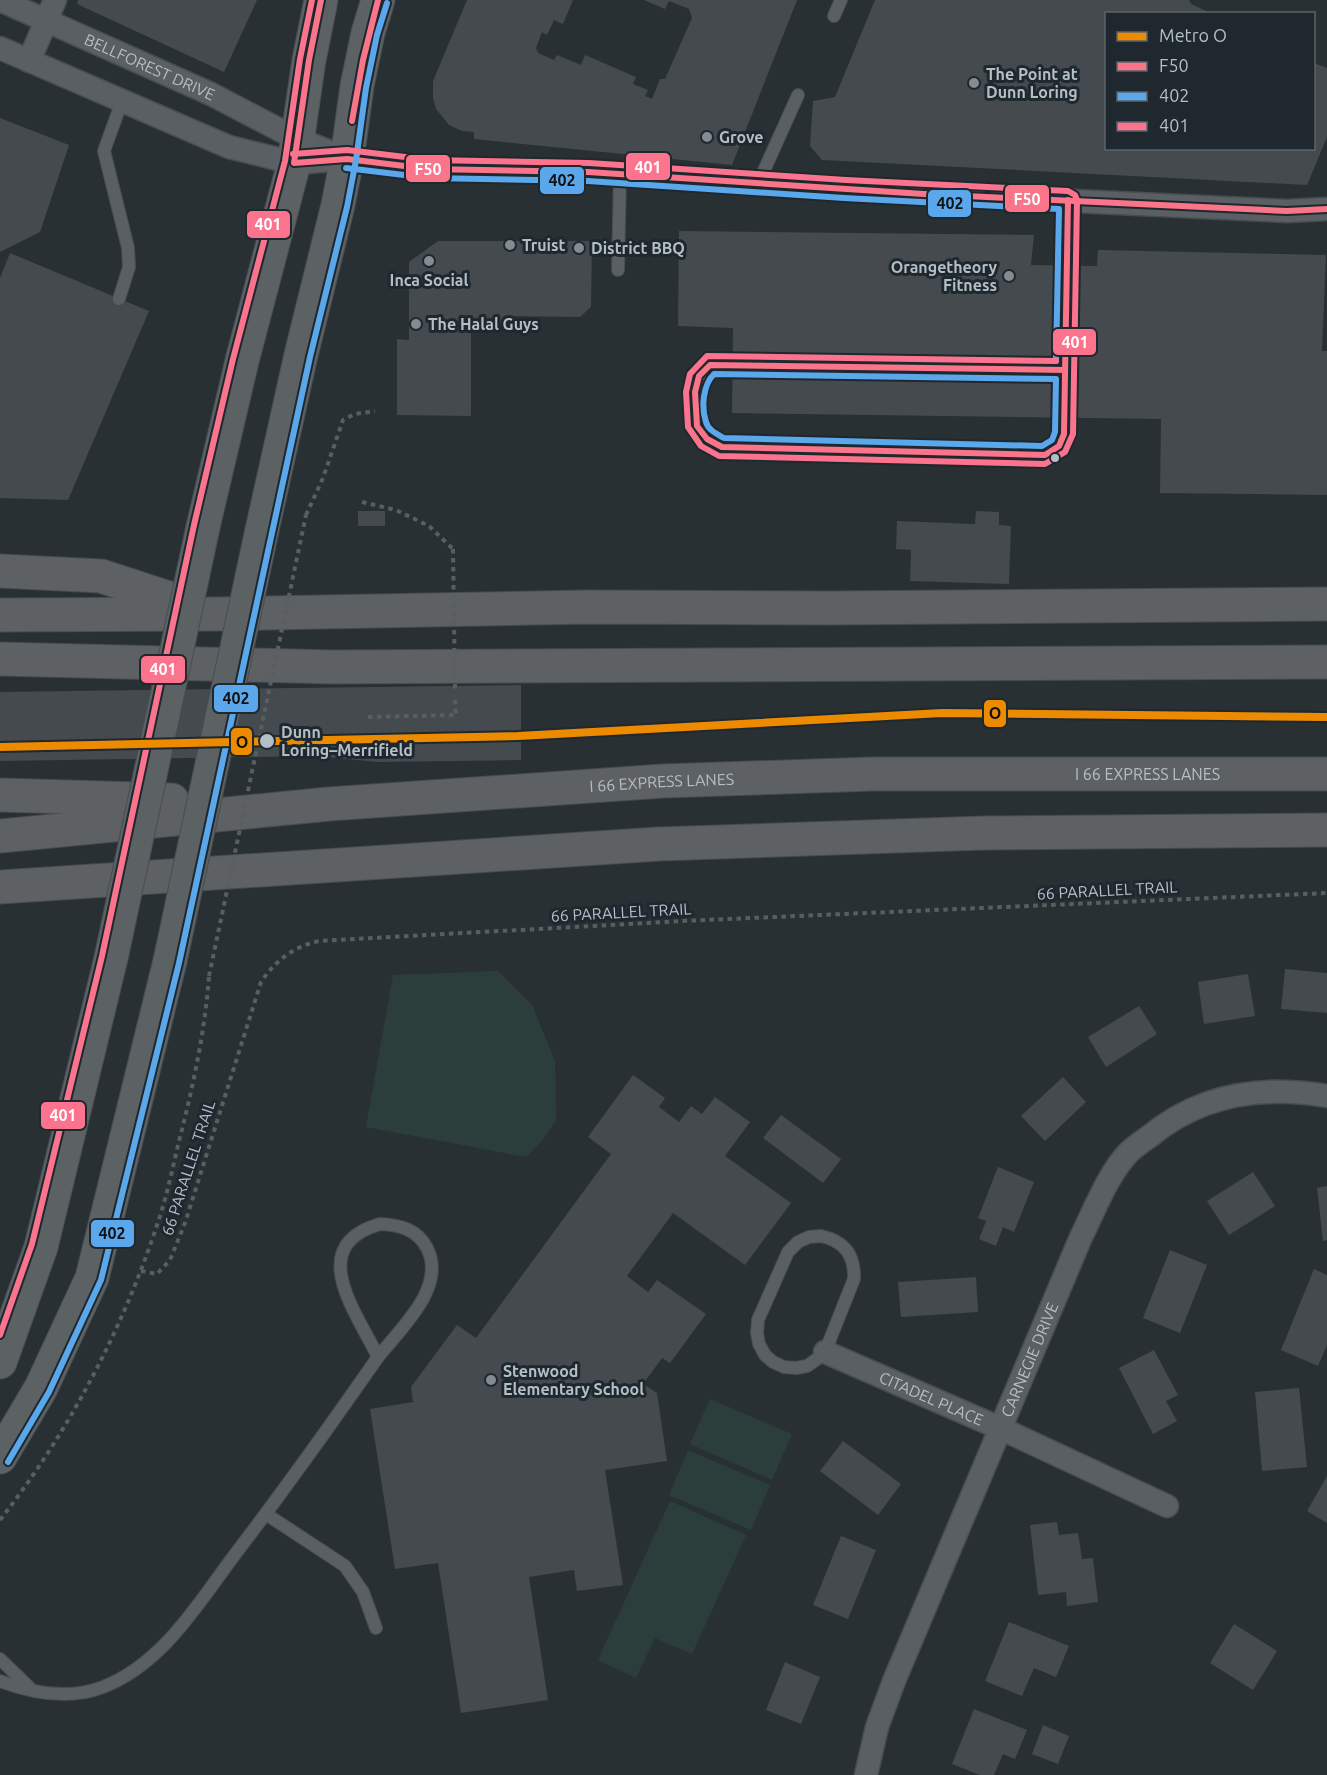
<svg xmlns="http://www.w3.org/2000/svg" width="1327" height="1775" font-family="Ubuntu,sans-serif">
<style>
.green{fill:#2c3e3b}
.building{fill:#444a4d}
.lines{fill:none;stroke-linecap:round;stroke-linejoin:round}
.lane-casing{stroke:#474c4f;stroke-width:14}
.street-casing{stroke:#474c4f;stroke-width:25}
.primary-casing{stroke:#474d51;stroke-width:35}
.highway-casing{stroke:#464c50;stroke-width:35}
.path{stroke:#595e61;stroke-width:4;stroke-dasharray:4.5 4.5;stroke-linecap:butt}
.lane{stroke:#595f63;stroke-width:12}
.street{stroke:#595f63;stroke-width:22}
.primary{stroke:#5c6164;stroke-width:33}
.highway{stroke:#5e6163;stroke-width:33}
.primary-bridge-casing{stroke:#474d51;stroke-width:35;stroke-linecap:butt}
.path-bridge{stroke:#595e61;stroke-width:4;stroke-dasharray:4.5 4.5;stroke-linecap:butt}
.primary-bridge{stroke:#5c6164;stroke-width:33}
.bus-1-casing{stroke:#1e282e;stroke-width:10}
.bus-2-casing{stroke:#1e282e;stroke-width:10}
.bus-3-casing{stroke:#1e282e;stroke-width:10}
.bus-1{stroke:#fa758a;stroke-width:6}
.bus-2{stroke:#5aa8eb;stroke-width:6}
.bus-3{stroke:#fc738d;stroke-width:6}
.metro-1-casing{stroke:#1e282e;stroke-width:12}
.metro-1{stroke:#ed8b00;stroke-width:8}
.poi-dot{fill:#838c92;stroke:#1e282e;stroke-width:2}
.bus-dot{fill:#b4bec5;stroke:#1e282e;stroke-width:2}
.labels{text-anchor:middle;stroke-width:6;stroke-linejoin:round;paint-order:stroke}
.street-label{font-size:16px;fill:#b4bec5;stroke:#1e282e}
.poi-label{font-size:16px;font-weight:bold;fill:#b4bec5;stroke:#1e282e;text-anchor:start}
.stop-label{font-size:16px;font-weight:bold;fill:#b4bec5;stroke:#1e282e;text-anchor:start}
.line-badge{stroke:#1e282e;stroke-width:2}
.badge-label{font-size:16px;text-anchor:middle;font-weight:bold;fill:#fff}
.pale-badge-label{font-size:16px;text-anchor:middle;font-weight:bold;fill:#111}
</style>
<rect width="100%" height="100%" fill="#293034"/>
<!-- green -->
<g class="green">
<polygon points="498,971 532,1005 555,1061 556,1120 542,1141 526,1157 366,1127 393,975"/>
<polygon points="710,1399 792,1434 772,1480 690,1444"/>
<polygon points="688,1450 770,1485 751,1530 669,1495"/>
<polygon points="670,1501 746,1535 692,1654 655,1638 636,1678 598,1660"/>
</g>
<!-- building -->
<g class="building">
<polygon points="78,0 257,0 224,72 77,4"/>
<polygon points="467,0 573,0 563,24 554,20 547,35 542,32 536,48 538,53 554,60 557,55 581,65 585,55 636,77 633,84 648,90 645,96 652,99 660,79 665,79 692,18 689,9 669,1 665,9 644,0 797,0 732,165 474,139 474,132 462,131 449,125 436,109 433,98 433,81"/>
<polygon points="875,0 1189,0 1191,4 1213,14 1106,14 1106,148 1314,148 1314,63 1327,68 1327,137 1307,185 822,160 810,146 813,101 835,97"/>
<polygon points="0,118 69,145 40,232 0,252"/>
<polygon points="679,231 1034,235 1031,265 1097,266 1098,250 1326,255 1322,351 1327,351 1327,495 1160,493 1161,419 732,413 733,328 678,326"/>
<polygon points="438,241 592,241 591,307 580,317 504,316 504,324 471,324 471,416 397,415 397,339 409,340 409,262"/>
<polygon points="10,253 149,311 68,500 0,498 0,278"/>
<rect x="358" y="511" width="27" height="15"/>
<polygon points="976,511 999,512 999,525 1011,526 1009,584 910,581 911,550 896,549 897,521 975,524"/>
<polygon points="521,685 521,760 378,762 313,756 0,761 0,692"/>
<polygon points="1285,969 1327,973 1327,1013 1281,1009"/>
<polygon points="1248,974 1255,1016 1204,1024 1198,982"/>
<polygon points="1139,1006 1157,1034 1106,1067 1088,1037"/>
<polygon points="633,1075 665,1098 659,1107 679,1122 691,1106 702,1114 715,1097 750,1122 725,1156 791,1203 745,1265 673,1213 627,1276 648,1292 657,1280 706,1314 670,1363 662,1358 643,1384 657,1393 667,1461 605,1470 623,1585 577,1591 574,1570 529,1577 548,1700 461,1713 438,1563 395,1569 370,1409 413,1402 411,1387 457,1325 476,1338 611,1154 588,1137"/>
<polygon points="1063,1077 1086,1102 1045,1141 1021,1116"/>
<polygon points="781,1115 841,1159 823,1183 763,1138"/>
<polygon points="998,1167 1034,1182 1014,1232 1003,1227 996,1246 979,1239 986,1221 978,1218"/>
<polygon points="1253,1172 1275,1206 1229,1235 1207,1201"/>
<polygon points="1327,1186 1327,1240 1323,1241 1317,1188"/>
<polygon points="1170,1250 1207,1265 1180,1333 1143,1318"/>
<polygon points="1314,1269 1327,1275 1327,1345 1318,1366 1281,1350"/>
<polygon points="976,1277 978,1312 901,1317 898,1282"/>
<polygon points="1154,1350 1178,1395 1166,1401 1177,1421 1153,1434 1119,1368"/>
<polygon points="1299,1388 1307,1467 1262,1471 1255,1392"/>
<polygon points="843,1441 901,1484 878,1515 820,1471"/>
<polygon points="1327,1476 1327,1523 1307,1511"/>
<polygon points="1057,1522 1059,1535 1078,1533 1082,1559 1093,1558 1098,1602 1067,1606 1066,1592 1038,1595 1030,1525"/>
<polygon points="841,1536 876,1550 848,1619 813,1605"/>
<polygon points="1009,1622 1069,1646 1056,1677 1034,1668 1022,1696 985,1681"/>
<polygon points="1234,1624 1277,1651 1253,1690 1210,1663"/>
<polygon points="785,1662 820,1677 801,1724 766,1710"/>
<polygon points="974,1709 1027,1730 1015,1759 1003,1754 994,1775 980,1775 952,1764"/>
<polygon points="1043,1725 1069,1736 1058,1764 1032,1754"/>
</g>
<g class="lines">
<!-- lane casing -->
<g class="lane-casing">
<g id="lane">
<polyline points="834,16 841,0"/>
<polyline points="758,184 798,95"/>
<polyline points="618,270 620,174"/>
<polyline points="119,299 129,267 128,248 104,151 122,101"/>
<polyline points="731,365 710,365 699,376 695,392 697,426 707,439 722,447 1045,455 1059,446 1064,434"/>
<path d="M 380,1224 C 400,1225 417,1229 427,1248 C 447,1287 401,1328 378,1357 C 357,1313 304,1246 380,1224 Z"/>
<path d="M 821,1236 C 844,1241 855,1255 854,1279 L 825,1352 L 817,1359 L 807,1366 L 796,1368 L 784,1367 L 773,1362 L 765,1355 L 759,1344 L 757,1333 L 758,1320 L 784,1261 L 788,1252 L 798,1242 L 809,1237 Z"/>
<polyline points="266,1514 345,1566 363,1592 376,1628"/>
<polyline points="0,1659 30,1688"/>
<path d="M 0,1681 C 32,1693 70,1700 103,1687 C 163,1664 199,1602 236,1553 C 285,1489 332,1423 378,1357"/>
</g>
</g>
<!-- street casing -->
<g class="street-casing">
<g id="street">
<path id="s1" d="M 0,0 L 211,94 L 297,139 L 343,157"/>
<polyline points="0,48 229,147 294,163 347,159 429,169 588,172 924,194 1287,211 1327,209"/>
<polyline points="29,61 55,0"/>
<path id="s2" d="M 825,1352 L 1002,1429 L 1167,1506"/>
<path id="s3" d="M 866,1775 L 877,1727 L 894,1681 L 1081,1237 C 1095,1209 1107,1176 1128,1153 C 1134,1147 1143,1141 1150,1136 C 1201,1094 1262,1085 1327,1096"/>
</g>
</g>
<!-- primary casing -->
<g class="primary-casing">
<g id="primary">
<polyline points="203,527 242,361 294,163 309,60 321,0"/>
<polyline points="262,530 301,355 338,205 347,159 357,86 368,33 378,0"/>
<polyline points="0,1362 41,1247 111,958"/>
<polyline points="0,1457 41,1388 92,1278 170,961"/>
</g>
</g>
<!-- highway casing -->
<g class="highway-casing">
<g id="highway">
<polyline points="0,571 101,576 190,605"/>
<polyline points="0,615 218,614 587,607 830,608 1327,604"/>
<polyline points="0,659 333,667 1327,662"/>
<polyline points="0,795 172,800"/>
<path id="s4" d="M 0,836 L 329,804 L 663,781 L 872,774 L 1327,774"/>
<polyline points="0,887 659,844 984,833 1327,830"/>
</g>
</g>
<!-- path -->
<g class="path">
<polyline points="362,502 396,510 429,526 453,549"/>
<polyline points="306,515 323,478 343,420 355,414 375,411"/>
<polyline points="368,717 456,715 455,695"/>
<path d="M 141,1271 L 157,1274 L 170,1260 L 185,1223 L 261,982 C 276,960 293,947 319,941 L 682,921 L 1327,893"/>
<path d="M 0,1520 C 71,1429 125,1325 160,1216 C 168,1191 173,1166 179,1141 C 193,1087 205,1031 209,976"/>
</g>
<!-- lane -->
<use href="#lane" class="lane"/>
<!-- street -->
<use href="#street" class="street"/>
<!-- primary -->
<use href="#primary" class="primary"/>
<!-- highway -->
<use href="#highway" class="highway"/>
<!-- primary-bridge casing -->
<g class="primary-bridge-casing">
<g id="primary-bridge">
<polyline points="111,958 203,527"/>
<polyline points="170,961 262,530"/>
</g>
</g>
<!-- path-bridge -->
<g class="path-bridge">
<polyline points="453,549 455,692"/>
<polyline points="209,976 306,515"/>
</g>
<!-- primary-bridge -->
<use href="#primary-bridge" class="primary-bridge"/>
<!-- bus-1 casing -->
<g class="bus-1-casing">
<g id="bus-1">
<polyline points="321,0 309,60 294,163 347,159 429,169 588,172 924,194 1287,211 1327,209"/>
<polyline points="352,121 363,60 378,0"/>
<polyline points="1065,370 710,365 699,376 695,392 697,426 707,439 722,447 1045,455 1059,446 1064,434 1068,200"/>
</g>
</g>
<!-- bus-2 casing -->
<g class="bus-2-casing">
<g id="bus-2">
<polyline points="346,168 429,178 588,181 844,198 1059,209 1056,361"/>
<path d="M 714,374 L 1056,379 L 1055,432 L 1052,440 L 1042,446 L 724,438 C 717,434 708,430 706,422 C 701,407 703,385 714,374 Z"/>
<polyline points="8,1462 49,1392 101,1280 179,963 310,357 347,207 356,160 366,88 377,35 387,3"/>
</g>
</g>
<!-- bus-3 casing -->
<g class="bus-3-casing">
<g id="bus-3">
<polyline points="293,154 347,150 430,160 589,163 846,180 1068,191 1075,195 1077,200 1073,434 1065,452 1045,464 719,456 701,446 688,427 686,392 690,374 707,356 1056,361"/>
<polyline points="0,1335 32,1244 102,956 194,525 233,359 285,161 300,59 312,0"/>
</g>
</g>
<!-- bus-1 -->
<use href="#bus-1" class="bus-1"/>
<!-- bus-2 -->
<use href="#bus-2" class="bus-2"/>
<!-- bus-3 -->
<use href="#bus-3" class="bus-3"/>
<!-- metro-1 casing -->
<g class="metro-1-casing">
<polyline id="metro-1" points="0,747 518,736 942,713 1327,717"/>
</g>
<!-- metro-1 -->
<use href="#metro-1" class="metro-1"/>
</g>
<!-- markers -->
<g class="poi-dot">
<circle cx="974" cy="83" r="6"/>
<circle cx="707" cy="137" r="6"/>
<circle cx="510" cy="245" r="6"/>
<circle cx="579" cy="248" r="6"/>
<circle cx="429" cy="261" r="6"/>
<circle cx="1009" cy="276" r="6"/>
<circle cx="416" cy="324" r="6"/>
<circle cx="491" cy="1380" r="6"/>
</g>
<g class="bus-dot">
<circle cx="1055" cy="458" r="5"/>
<circle cx="267" cy="741" r="8"/>
</g>
<g class="labels">
<!-- street labels -->
<g class="street-label">
<text dy="6" stroke="none"><textPath href="#s1" startOffset="164">BELLFOREST DRIVE</textPath></text>
<text dy="6" stroke="none"><textPath href="#s4" startOffset="1150">I 66 EXPRESS LANES</textPath></text>
<text dy="6" stroke="none"><textPath href="#s4" startOffset="664">I 66 EXPRESS LANES</textPath></text>
<text transform="translate(1107 890) rotate(-3)" y="6">66 PARALLEL TRAIL</text>
<text transform="translate(621 912) rotate(-3)" y="6">66 PARALLEL TRAIL</text>
<text transform="translate(188 1168) rotate(-72)" y="6">66 PARALLEL TRAIL</text>
<text dy="6" stroke="none"><textPath href="#s3" startOffset="447">CARNEGIE DRIVE</textPath></text>
<text dy="6" stroke="none"><textPath href="#s2" startOffset="116">CITADEL PLACE</textPath></text>
</g>
<!-- poi labels -->
<g class="poi-label">
<text x="986" y="80">The Point at<tspan x="986" dy="18">Dunn Loring</tspan></text>
<text x="719" y="143">Grove</text>
<text x="522" y="251">Truist</text>
<text x="591" y="254">District BBQ</text>
<text x="997" y="273" text-anchor="end">Orangetheory<tspan x="997" dy="18">Fitness</tspan></text>
<text x="429" y="286" text-anchor="middle">Inca Social</text>
<text x="428" y="330">The Halal Guys</text>
<text x="503" y="1377">Stenwood<tspan x="503" dy="18">Elementary School</tspan></text>
</g>
<!-- stop labels -->
<g class="stop-label">
<text x="281" y="738">Dunn<tspan x="281" dy="18">Loring–Merrifield</tspan></text>
</g>
</g>
<g class="line-badge">
<rect x="625" y="152" width="46" height="29" rx="6" fill="#fc738d"/>
<rect x="405" y="154" width="46" height="29" rx="6" fill="#fa758a"/>
<rect x="539" y="166" width="46" height="29" rx="6" fill="#5aa8eb"/>
<rect x="1004" y="184" width="46" height="29" rx="6" fill="#fa758a"/>
<rect x="927" y="189" width="45" height="29" rx="6" fill="#5aa8eb"/>
<rect x="246" y="210" width="45" height="29" rx="6" fill="#fc738d"/>
<rect x="1052" y="328" width="45" height="28" rx="6" fill="#fc738d"/>
<rect x="140" y="655" width="46" height="29" rx="6" fill="#fc738d"/>
<rect x="213" y="684" width="46" height="29" rx="6" fill="#5aa8eb"/>
<rect x="983" y="699" width="24" height="29" rx="6" fill="#ed8b00"/>
<rect x="230" y="727" width="23" height="29" rx="6" fill="#ed8b00"/>
<rect x="40" y="1101" width="46" height="29" rx="6" fill="#fc738d"/>
<rect x="90" y="1219" width="45" height="29" rx="6" fill="#5aa8eb"/>
</g>
<g class="badge-label">
<text x="648" y="173">401</text>
<text x="428" y="175">F50</text>
<text x="1027" y="205">F50</text>
<text x="268" y="230">401</text>
<text x="1075" y="348">401</text>
<text x="163" y="675">401</text>
<text x="63" y="1121">401</text>
</g>
<g class="pale-badge-label">
<text x="562" y="186">402</text>
<text x="950" y="209">402</text>
<text x="236" y="704">402</text>
<text x="995" y="719">O</text>
<text x="242" y="748">O</text>
<text x="112" y="1239">402</text>
</g>
<!-- legend -->
<rect x="1105" y="12" width="210" height="138" fill="#1e282e" stroke="#5a646a" stroke-width="1.5"/>
<rect x="1117" y="32" width="30" height="9" fill="#ed8b00" stroke="#5a646a" stroke-width="1.5"/>
<text x="1159" y="42" font-size="18" fill="#b4bec5">Metro O</text>
<rect x="1117" y="62" width="30" height="9" fill="#fa758a" stroke="#5a646a" stroke-width="1.5"/>
<text x="1159" y="72" font-size="18" fill="#b4bec5">F50</text>
<rect x="1117" y="92" width="30" height="9" fill="#5aa8eb" stroke="#5a646a" stroke-width="1.5"/>
<text x="1159" y="102" font-size="18" fill="#b4bec5">402</text>
<rect x="1117" y="122" width="30" height="9" fill="#fc738d" stroke="#5a646a" stroke-width="1.5"/>
<text x="1159" y="132" font-size="18" fill="#b4bec5">401</text>
</svg>
